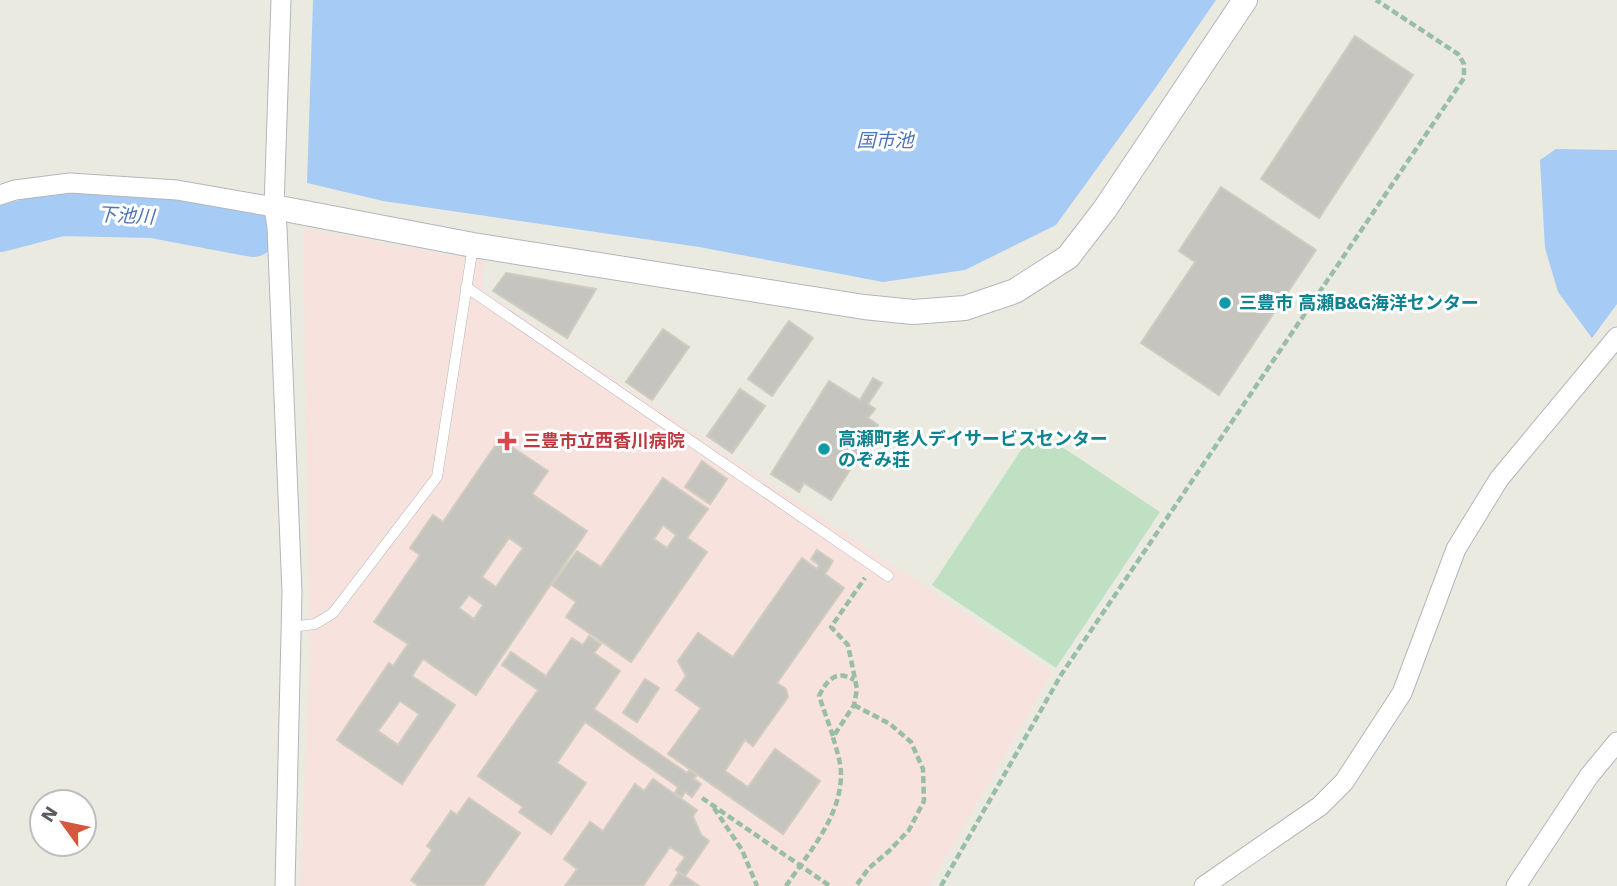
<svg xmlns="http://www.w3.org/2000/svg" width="1617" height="886" font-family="'Work Sans','Noto Sans JP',sans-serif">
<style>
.medical{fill:#f7e2dd}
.green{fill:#bfe0c3}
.water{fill:#a6cbf5}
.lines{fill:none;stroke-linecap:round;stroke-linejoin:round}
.river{stroke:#a6cbf5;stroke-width:46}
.building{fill:#c6c4be;stroke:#cfccc0;stroke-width:2;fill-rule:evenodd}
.service-casing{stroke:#b3b6ba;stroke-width:11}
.minor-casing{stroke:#b3b6ba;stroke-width:21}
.tertiary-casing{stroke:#b3b6ba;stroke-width:26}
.path{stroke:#98bea7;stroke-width:4.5;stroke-dasharray:7 3.5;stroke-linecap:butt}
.service{stroke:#fff;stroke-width:10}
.minor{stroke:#fff;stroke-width:19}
.tertiary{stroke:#fff;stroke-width:24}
.culture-dot{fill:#0f9aa8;stroke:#fff;stroke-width:2.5}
.health-dot{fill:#e0444e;stroke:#fff;stroke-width:2.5}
.labels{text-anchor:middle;stroke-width:6;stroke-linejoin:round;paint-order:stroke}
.culture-label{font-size:18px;font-weight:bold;fill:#0d838f;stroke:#fff;text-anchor:start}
.health-label{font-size:18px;font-weight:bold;fill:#be3a42;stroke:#fff;text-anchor:start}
.water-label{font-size:19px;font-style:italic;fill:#4d75b5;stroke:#fff}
</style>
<rect width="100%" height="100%" fill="#ebeae1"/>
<!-- medical -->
<polygon class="medical" points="303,229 484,261 482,290 1052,672 929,886 300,886 310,656"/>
<!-- green -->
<polygon class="green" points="1035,429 1160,512 1056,668 932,585"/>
<!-- water -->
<g class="water">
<polygon points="313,0 1216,0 1156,87 1056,225 965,270 883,282 699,247 383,201 307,183"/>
<polygon points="1556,149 1617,150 1617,304 1592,338 1558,292 1545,248 1540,160"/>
</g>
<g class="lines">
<!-- river -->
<polyline class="river" points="0,229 61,213 152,215 253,234"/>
</g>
<!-- building -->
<g class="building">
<polygon points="1355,36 1413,75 1319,218 1261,179"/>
<polygon points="1221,187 1316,250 1219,395 1141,343 1195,262 1179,251"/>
<polygon points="506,273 596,289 567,338 493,291"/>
<polygon points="789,321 813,338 772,396 748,379"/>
<polygon points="663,329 689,347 652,400 626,382"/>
<polygon points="873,378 882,383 868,404 875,409 868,418 878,425 831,500 804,483 799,492 771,474 829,381 860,400"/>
<polygon points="740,389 765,406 732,453 707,436"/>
<path d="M 500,439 L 548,471 L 532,494 L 587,531 L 476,695 L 423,659 L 412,676 L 455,705 L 402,784 L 337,740 L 389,663 L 393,666 L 408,644 L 374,622 L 420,555 L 410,548 L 433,515 L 443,522 ZM 509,538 L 523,548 L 496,587 L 482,577 ZM 469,595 L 483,605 L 474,619 L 459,608 ZM 400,701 L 419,714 L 398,745 L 378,731 Z"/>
<polygon points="702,461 727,479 710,504 685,487"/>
<path d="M 663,478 L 708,509 L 687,538 L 707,552 L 631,662 L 566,617 L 576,602 L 552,585 L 577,551 L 601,567 ZM 663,525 L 676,535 L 667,548 L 654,539 Z"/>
<polygon points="817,550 833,561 825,574 844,588 777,683 786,689 788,697 753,746 745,740 725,771 748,787 775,749 820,781 783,834 668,754 701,708 676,690 686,676 678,661 698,633 733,657 802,558 817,569 819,565 811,559"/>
<polygon points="589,636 601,644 594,653 620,671 594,709 687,773 689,770 697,775 694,779 701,784 692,797 685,792 682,797 675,793 678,787 585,722 557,763 586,783 551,834 519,812 523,807 478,776 538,690 502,665 511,652 546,676 572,638 583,645"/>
<polygon points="645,679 659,688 637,722 623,713"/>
<polygon points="653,779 697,810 693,816 701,835 709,841 685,876 676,870 685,857 670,847 643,886 565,886 577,869 564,859 590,822 603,831 635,784 644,791"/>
<polygon points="469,798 520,833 483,886 419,886 411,880 432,850 427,846 451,811 457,815"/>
<polygon points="679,872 699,886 670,886"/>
</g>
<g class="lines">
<!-- service casing -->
<g class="service-casing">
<g id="service">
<polyline points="466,287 888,576"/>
<polyline points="291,627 315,624 333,613 437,477 473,246"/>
</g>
</g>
<!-- minor casing -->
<g class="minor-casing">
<g id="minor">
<polyline points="281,0 274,207 277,227 292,592 285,886"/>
<polyline points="0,195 15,190 70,183 177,190 274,207"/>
<polyline points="1204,886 1320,806 1344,782 1402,693 1456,549 1499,479 1617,337"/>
<polyline points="1516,886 1589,776 1617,742"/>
</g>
</g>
<!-- tertiary casing -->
<g class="tertiary-casing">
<polyline id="tertiary" points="274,207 473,245 864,307 913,312 965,308 1015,291 1068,257 1105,209 1245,0"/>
</g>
<!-- path -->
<g class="path">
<polyline points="854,705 890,724 911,742 923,769 924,801 909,830 889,851 869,868 856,886"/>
<path d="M 833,736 L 819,696 C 827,680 836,669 854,680"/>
<polyline points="702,798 830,886"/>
<polyline points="714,808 742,850 757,886"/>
<path d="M 786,886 C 809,852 841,817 841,774 C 841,762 836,748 833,737 L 854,705 L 857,689 L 848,645 L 831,627 L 865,578"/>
<polyline points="941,886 1061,675 1464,78 1464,64 1458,54 1376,0"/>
</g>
<!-- service -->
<use href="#service" class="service"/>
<!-- minor -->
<use href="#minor" class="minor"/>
<!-- tertiary -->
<use href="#tertiary" class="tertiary"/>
</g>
<!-- markers -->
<g class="culture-dot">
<circle cx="1225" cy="303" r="7"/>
<circle cx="824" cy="449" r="7"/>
</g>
<path class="health-dot" d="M503.5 430.5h7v7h7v7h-7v7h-7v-7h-7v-7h7z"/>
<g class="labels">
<!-- culture labels -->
<g class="culture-label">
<text x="1239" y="309">三豊市 高瀬B&amp;G海洋センター</text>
<text x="838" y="445">高瀬町老人デイサービスセンター<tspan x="838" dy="21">のぞみ荘</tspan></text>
</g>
<!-- health labels -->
<g class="health-label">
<text x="523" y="447">三豊市立西香川病院</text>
</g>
<!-- water labels -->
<g class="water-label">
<text x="885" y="147">国市池</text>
<text transform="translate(126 215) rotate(3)" y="7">下池川</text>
</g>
</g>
<!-- north arrow -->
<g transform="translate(63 823) rotate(303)"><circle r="33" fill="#ffffff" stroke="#bdbebf" stroke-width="2"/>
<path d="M0-5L12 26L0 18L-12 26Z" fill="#d6583c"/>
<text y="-10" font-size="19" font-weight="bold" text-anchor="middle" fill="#595c60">N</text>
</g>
</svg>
